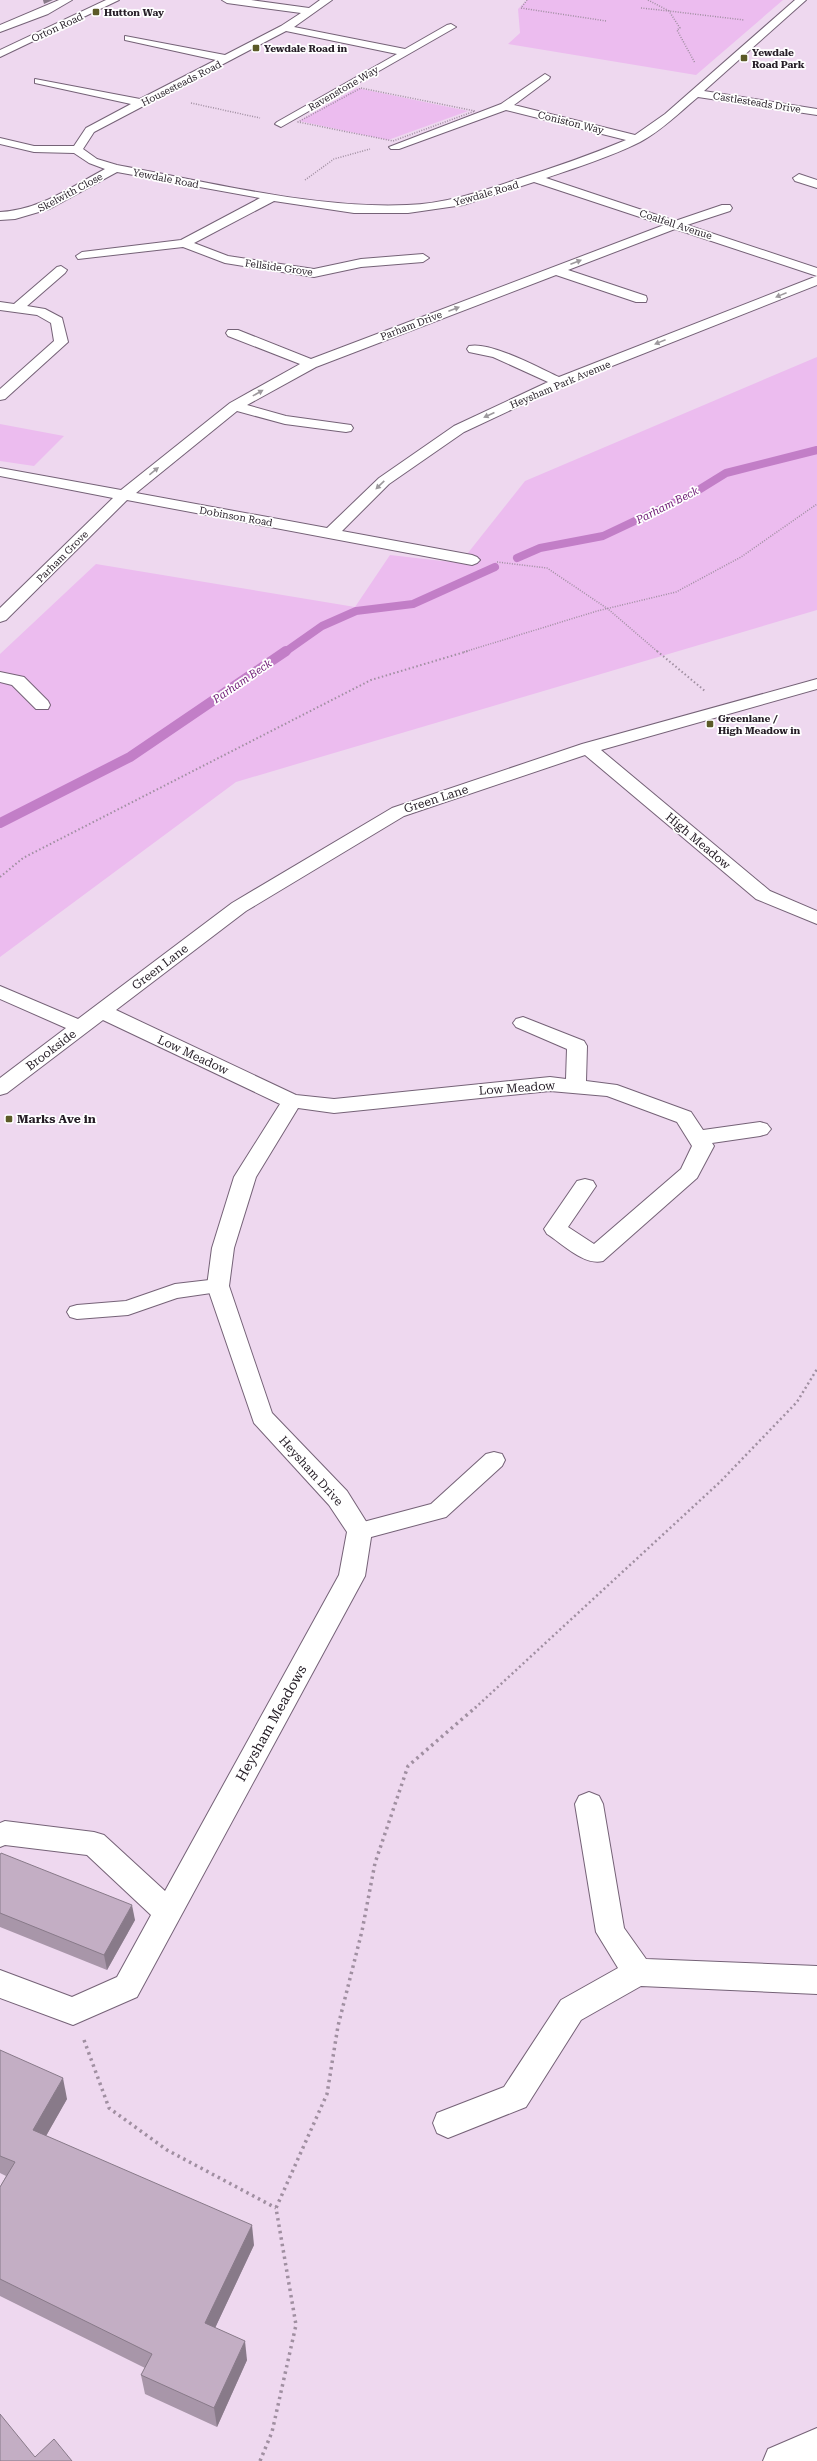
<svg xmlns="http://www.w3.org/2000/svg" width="817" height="2461" font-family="'Roboto Serif',serif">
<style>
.green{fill:#ecbcef}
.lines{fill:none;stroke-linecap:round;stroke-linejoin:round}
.stream-far1{stroke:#c27ec7;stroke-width:8}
.stream{stroke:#c27ec7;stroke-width:10}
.lane-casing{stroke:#756277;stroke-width:2}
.street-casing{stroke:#756277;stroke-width:2}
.secondary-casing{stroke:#756277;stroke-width:2}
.path-far3{stroke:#a08fa1;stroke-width:1.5;stroke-dasharray:1 1.5;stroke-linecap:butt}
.path-far2{stroke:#a08fa1;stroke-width:2;stroke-dasharray:1.5 2.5;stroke-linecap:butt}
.path-far1{stroke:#a08fa1;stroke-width:2.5;stroke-dasharray:2 3;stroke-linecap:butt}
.path{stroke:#a08fa1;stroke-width:3.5;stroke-dasharray:2.5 4;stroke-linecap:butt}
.lane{fill:#fff;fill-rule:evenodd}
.street{fill:#fff;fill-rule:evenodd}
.secondary{fill:#fff;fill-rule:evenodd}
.wall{fill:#a896a9}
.shaded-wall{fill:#887a89}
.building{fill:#c3aec4;stroke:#887a89}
.oneway{fill:#9d999d}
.poi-dot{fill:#5b5a27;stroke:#fff;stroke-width:1.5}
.labels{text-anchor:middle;stroke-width:3.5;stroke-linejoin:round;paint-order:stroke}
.far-poi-label{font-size:10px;font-weight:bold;fill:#251d26;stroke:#fff;text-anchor:start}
.far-street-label{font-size:10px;fill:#251d26;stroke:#fff}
.far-water-label{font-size:11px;font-style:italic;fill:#6e1a75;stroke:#fff}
.street-label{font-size:12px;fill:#251d26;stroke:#fff}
.poi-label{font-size:12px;font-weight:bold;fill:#251d26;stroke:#fff;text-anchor:start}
.near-street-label{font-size:14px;fill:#251d26;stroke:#fff}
</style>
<rect width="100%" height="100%" fill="#eed8ef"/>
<!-- green -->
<g class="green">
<polygon points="527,0 783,0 696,75 508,44 520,33 518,9"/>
<polygon points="357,88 468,111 388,140 299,121"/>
<polygon points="817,357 817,610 236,782 0,957 0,654 96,564 355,607 390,555 460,563 525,481"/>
<polygon points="0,424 64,436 34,466 0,461"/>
</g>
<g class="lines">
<!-- stream-far1 -->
<g class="stream-far1">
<polyline points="517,558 540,548 603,536 692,494 726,473 817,450"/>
<polyline points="285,652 322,626 356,611 413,604 495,567"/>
</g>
<!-- stream -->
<polyline class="stream" points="0,823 130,757 286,651"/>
<!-- lane casing -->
<g class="lane-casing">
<g id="lane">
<polygon points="218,1279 225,1281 228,1286 225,1291 177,1298 128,1315 77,1319 70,1317 67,1312 70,1307 77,1305 126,1301 175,1284"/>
<polygon points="494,1452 502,1454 505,1460 502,1466 446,1517 360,1540 352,1537 349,1531 352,1525 431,1504 486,1454"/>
</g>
</g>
<!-- street casing -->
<g class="street-casing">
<g id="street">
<polygon points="59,0 72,0 48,14 0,32 0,25"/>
<path d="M 222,0 L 251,0 L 309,8 L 320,0 L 332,0 L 294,27 L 405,49 L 447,25 L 451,24 L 456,27 L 281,127 L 275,124 L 277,122 L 397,54 L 286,31 L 94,132 L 83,149 L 97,159 L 117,165 C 209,182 313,209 407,205 C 444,204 480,192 515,180 C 553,168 590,155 626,140 L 506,110 L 399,149 L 391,149 L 389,147 L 501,104 L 545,74 L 550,77 L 549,79 L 514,105 L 635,135 L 665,114 L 795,0 L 806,0 L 704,91 L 817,109 L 817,115 L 698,97 C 680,112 661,131 640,142 C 610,157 578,167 546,178 L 675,221 L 722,205 L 730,205 L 732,208 L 730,211 L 687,225 L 817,268 L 817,276 L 675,229 L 568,270 L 646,296 L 647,299 L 646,302 L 636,302 L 556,275 L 316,367 L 247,405 L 286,416 L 351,425 L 353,428 L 351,431 L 346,432 L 285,424 L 237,411 L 136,493 L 327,528 L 379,478 L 454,426 L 548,382 L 493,357 L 469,352 L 467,349 L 469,346 C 490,341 539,368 559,377 L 817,276 L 817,285 L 564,385 L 464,432 L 389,484 L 342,531 L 472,555 L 477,557 L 480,560 L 477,563 L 472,565 L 127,500 L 6,620 L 0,622 L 0,608 L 113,498 L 0,476 L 0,468 L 121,490 L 230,403 L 300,364 L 228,336 L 226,333 L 228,330 L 238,330 L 311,359 L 664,225 L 534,182 L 463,205 L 408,213 L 354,213 L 274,201 L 194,243 L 228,256 L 314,269 L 361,259 L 423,254 L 429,258 L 423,262 L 361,267 L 314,277 L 225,263 L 183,247 L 78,259 L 76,256 L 82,252 L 181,240 L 260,198 L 117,172 L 49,209 L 15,219 L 0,220 L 0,212 C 40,210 71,187 105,169 L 89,163 L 74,153 L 34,152 L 0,144 L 0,138 L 34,146 L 74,146 L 86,128 L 131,104 L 35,83 L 35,79 L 140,99 L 216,60 L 125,40 L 125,36 L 225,55 L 281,26 L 301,13 L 227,3 Z"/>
<polygon points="799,174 817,180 817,188 795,181 793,178"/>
<polygon points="61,266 67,270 65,273 27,306 45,309 62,318 68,342 5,399 0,400 0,389 54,341 51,323 37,315 0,310 0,302 14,304 57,267"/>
<polygon points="0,672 24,677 48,701 50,705 48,709 36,709 12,685 0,682"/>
<path d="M 817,679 L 817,689 L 601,750 L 770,891 L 817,911 L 817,924 L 756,899 L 585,755 L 404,816 L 246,911 L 116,1010 L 296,1095 L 334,1099 L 550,1077 L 566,1079 L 567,1049 L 516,1027 L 513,1023 L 516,1019 L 523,1017 L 584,1041 L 587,1046 L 586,1081 L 617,1085 L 691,1112 L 703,1130 L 760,1122 L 767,1124 L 771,1129 L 767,1134 L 760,1136 L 712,1143 L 714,1146 L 697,1178 L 603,1261 C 584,1266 563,1244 547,1234 L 544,1229 L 577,1181 L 585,1179 L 593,1181 L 596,1186 L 568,1227 L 594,1244 L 681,1169 L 692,1146 L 677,1122 L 607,1096 L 550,1091 L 334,1113 L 298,1108 L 256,1177 L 234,1248 L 229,1286 L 272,1413 L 347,1491 L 372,1531 L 365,1576 L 137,1997 L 73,2025 L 0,1998 L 0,1970 L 72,1997 L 117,1977 L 151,1915 L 87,1855 L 5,1845 L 0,1847 L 0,1823 L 5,1821 L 94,1832 L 104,1835 L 165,1891 L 339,1575 L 347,1532 L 329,1505 L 254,1423 L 207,1286 L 212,1248 L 234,1177 L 280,1104 L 103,1020 L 7,1093 L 0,1095 L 0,1078 L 66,1028 L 0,999 L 0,986 L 78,1019 L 232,903 L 392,808 L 582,744 Z"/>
<polygon points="589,1792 599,1796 603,1804 624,1928 646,1959 817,1966 817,1994 641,1986 581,2020 526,2107 448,2138 437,2133 433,2123 437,2113 504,2087 561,2000 618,1968 596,1932 575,1804 579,1796"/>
<polygon points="817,2428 817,2461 763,2461 768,2449"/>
</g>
</g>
<!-- secondary casing -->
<g class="secondary-casing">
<polygon id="secondary" points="106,0 119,0 0,57 0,50"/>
</g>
<!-- path-far3 -->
<g class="path-far3">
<polyline points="527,0 521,8 606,21"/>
<polyline points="648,0 669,11 744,20"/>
<polyline points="641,8 669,11 680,28 677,30 695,63"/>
<polygon points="361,88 475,111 393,141 298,122"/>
<polyline points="191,103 260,118"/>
<polyline points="305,180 334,159 370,149"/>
<polyline points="497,562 547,568 608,609 658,652"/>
<polyline points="464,652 597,611 676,592 741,557 817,504"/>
</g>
<!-- path-far2 -->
<g class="path-far2">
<polyline points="657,651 705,691"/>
<polyline points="0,877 23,858 371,680 468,651"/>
</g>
<!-- path-far1 -->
<polyline class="path-far1" points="475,1708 720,1482 797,1402 817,1369"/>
<!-- path -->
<g class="path">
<polyline points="84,2040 109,2108 167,2150 276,2208"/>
<polyline points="260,2461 272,2432 296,2325 276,2208 327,2094 338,2026 362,1931 375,1863 408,1766 476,1707"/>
</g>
<!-- lane -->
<use href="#lane" class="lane"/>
<!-- street -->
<use href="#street" class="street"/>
<!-- secondary -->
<use href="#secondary" class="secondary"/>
</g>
<!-- wall -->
<g class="wall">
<polygon points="0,1855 135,1920 107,1970 0,1927"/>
<polygon points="0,2050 67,2099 46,2136 254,2245 215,2328 247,2360 217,2427 145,2394 141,2375 145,2368 0,2296 0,2187 6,2176 0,2173"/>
</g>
<!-- shaded-wall -->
<g class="shaded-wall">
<polygon points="43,0 53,0 44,4"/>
<polygon points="132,1905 135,1920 107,1970 104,1955"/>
<polygon points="63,2078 67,2099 38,2150 33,2130"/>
<polygon points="252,2225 254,2245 208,2343 205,2323"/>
<polygon points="245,2341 247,2360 217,2427 214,2408"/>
</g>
<!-- building -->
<g class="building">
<polygon points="1,1853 132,1905 104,1955 0,1913 0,1855"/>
<polygon points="0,2050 63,2078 33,2130 252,2225 205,2323 245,2341 214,2408 141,2375 152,2354 0,2279 0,2187 15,2162 0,2156"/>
<polygon points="0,2414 35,2457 54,2439 72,2461 0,2461"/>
</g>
<!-- one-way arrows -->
<defs><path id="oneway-solid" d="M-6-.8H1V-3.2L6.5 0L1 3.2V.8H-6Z"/></defs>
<g class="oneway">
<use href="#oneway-solid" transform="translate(576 262) rotate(-21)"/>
<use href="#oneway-solid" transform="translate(781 295) rotate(158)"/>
<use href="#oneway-solid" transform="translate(454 309) rotate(-21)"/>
<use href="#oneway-solid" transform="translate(660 342) rotate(158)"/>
<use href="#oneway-solid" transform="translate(258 393) rotate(-29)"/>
<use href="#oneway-solid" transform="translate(489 415) rotate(155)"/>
<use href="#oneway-solid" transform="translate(154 471) rotate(-39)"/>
<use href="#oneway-solid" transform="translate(380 485) rotate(136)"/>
</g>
<!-- markers -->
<g class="poi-dot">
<rect x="92" y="8" width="8" height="8" rx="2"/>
<rect x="252" y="44" width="8" height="8" rx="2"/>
<rect x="740" y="54" width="8" height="8" rx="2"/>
<rect x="706" y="720" width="8" height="8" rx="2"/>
<rect x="5" y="1115" width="8" height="8" rx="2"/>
</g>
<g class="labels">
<!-- far-poi labels -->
<g class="far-poi-label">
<text x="104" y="16">Hutton Way</text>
<text x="264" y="52">Yewdale Road in</text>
<text x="752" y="56">Yewdale<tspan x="752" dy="12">Road Park</tspan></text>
<text x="718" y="722">Greenlane /<tspan x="718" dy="12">High Meadow in</tspan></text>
</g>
<!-- far-street labels -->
<g class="far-street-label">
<text transform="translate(57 27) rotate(-25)" y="4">Orton Road</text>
<text transform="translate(181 83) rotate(-27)" y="4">Housesteads Road</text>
<text transform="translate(343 88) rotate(-30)" y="4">Ravenstone Way</text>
<text transform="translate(757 102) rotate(9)" y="4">Castlesteads Drive</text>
<text transform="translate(571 122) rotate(14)" y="4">Coniston Way</text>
<text transform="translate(166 178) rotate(11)" y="4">Yewdale Road</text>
<text transform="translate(70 192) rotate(-28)" y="4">Skelwith Close</text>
<text transform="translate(486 193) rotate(-16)" y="4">Yewdale Road</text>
<text transform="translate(676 224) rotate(18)" y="4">Coalfell Avenue</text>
<text transform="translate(279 267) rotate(8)" y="4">Fellside Grove</text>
<text transform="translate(411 325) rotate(-21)" y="4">Parham Drive</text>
<text transform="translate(560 384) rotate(-23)" y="4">Heysham Park Avenue</text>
<text transform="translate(236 516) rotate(10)" y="4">Dobinson Road</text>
<text transform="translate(62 556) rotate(-45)" y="4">Parham Grove</text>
</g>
<!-- far-water labels -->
<g class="far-water-label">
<text transform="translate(667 505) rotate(-27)" y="4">Parham Beck</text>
<text transform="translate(242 681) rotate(-34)" y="4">Parham Beck</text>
</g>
<!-- street labels -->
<g class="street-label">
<text transform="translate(436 799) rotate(-18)" y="4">Green Lane</text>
<text transform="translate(698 841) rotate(40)" y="4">High Meadow</text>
<text transform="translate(160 967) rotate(-37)" y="4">Green Lane</text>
<text transform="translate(51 1050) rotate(-37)" y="4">Brookside</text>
<text transform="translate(193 1055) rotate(25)" y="4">Low Meadow</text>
<text transform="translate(517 1088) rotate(-4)" y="4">Low Meadow</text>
<text transform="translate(311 1471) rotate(48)" y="4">Heysham Drive</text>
</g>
<!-- poi labels -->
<g class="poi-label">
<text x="17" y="1123">Marks Ave in</text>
</g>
<!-- near-street labels -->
<g class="near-street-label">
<text transform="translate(271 1723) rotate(-61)" y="5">Heysham Meadows</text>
</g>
</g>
</svg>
